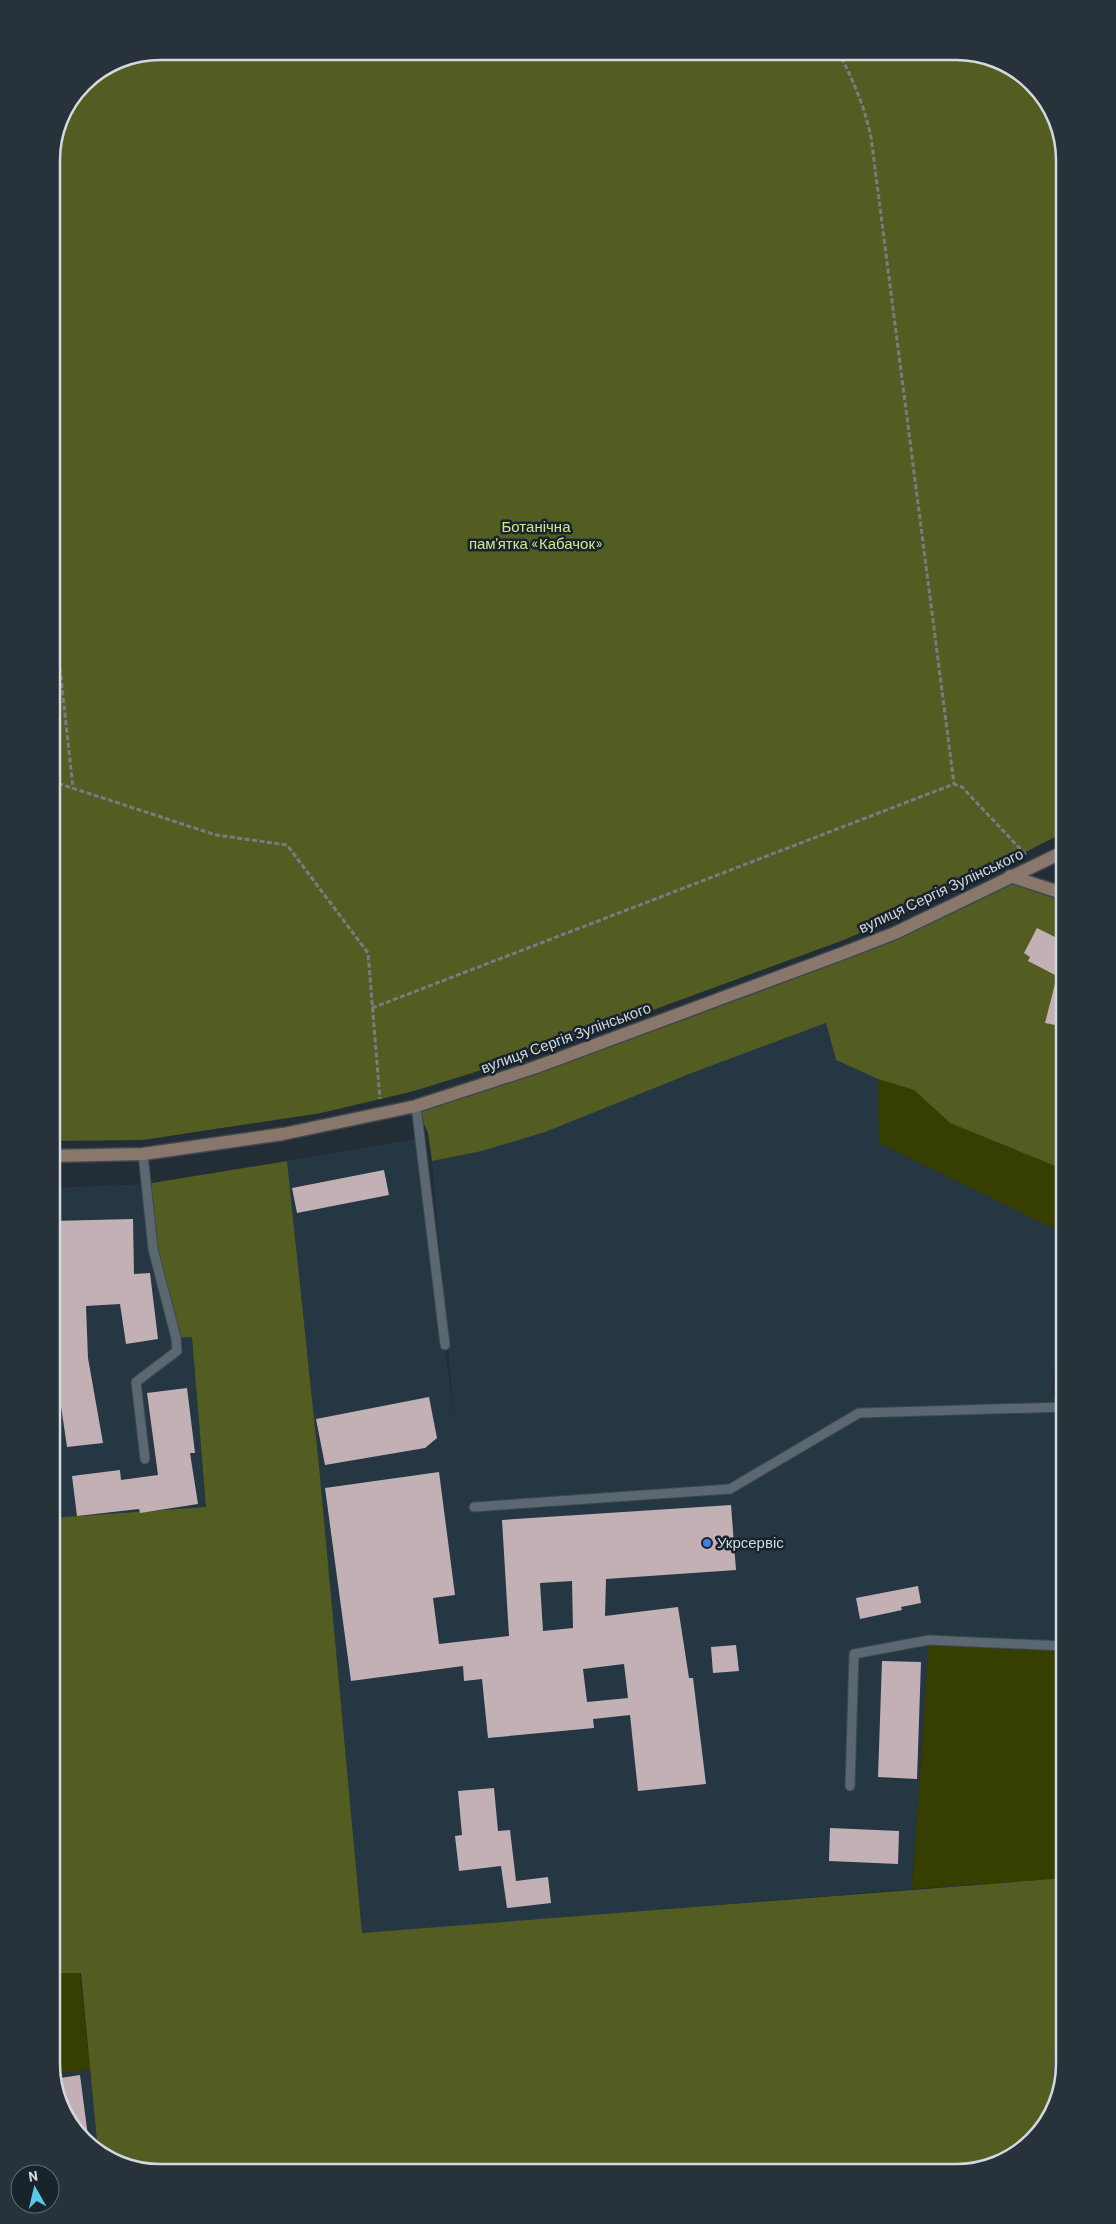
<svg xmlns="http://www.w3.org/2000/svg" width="1116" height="2224" font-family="Barlow,sans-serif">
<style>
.built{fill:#263744}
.green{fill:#363f00}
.forest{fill:#535d21}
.building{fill:#c2b0b5;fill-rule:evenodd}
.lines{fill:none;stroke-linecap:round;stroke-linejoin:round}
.lane-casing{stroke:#3f484f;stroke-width:11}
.secondary-casing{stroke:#3f484f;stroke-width:15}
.path{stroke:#747d84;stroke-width:3;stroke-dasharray:5 2.5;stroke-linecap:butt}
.lane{stroke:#5b6771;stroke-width:9}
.secondary{stroke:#89776c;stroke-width:12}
.shop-dot{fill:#3f7fe0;stroke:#19232c;stroke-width:2}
.labels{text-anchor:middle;stroke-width:5;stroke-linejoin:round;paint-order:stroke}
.park-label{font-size:15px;fill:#d3e68d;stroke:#19232c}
.street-label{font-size:15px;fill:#d2d9df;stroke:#19232c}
.poi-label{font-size:15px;fill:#d2d9df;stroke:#19232c;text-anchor:start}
.rim{fill:none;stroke:#d2d9df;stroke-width:2.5}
</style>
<rect width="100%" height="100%" fill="#222d36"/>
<!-- built -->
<g class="built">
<polygon points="826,1023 836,1060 878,1079 879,1143 1062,1233 1052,1396 1065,1396 1065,1646 929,1640 912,1889 362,1934 319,1466 287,1161 420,1138 455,1429 432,1161 482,1151 545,1132 697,1071"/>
<polygon points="146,1184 177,1338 192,1337 206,1507 51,1518 51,1188"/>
<polygon points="90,2070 98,2152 94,2151 59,2106 53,2074"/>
</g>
<!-- green -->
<g class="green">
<polygon points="878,1079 914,1090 950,1123 1065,1170 1065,1209 1062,1233 879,1143"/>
<polygon points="929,1640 1065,1646 1065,1878 912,1889"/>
<polygon points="51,1973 80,1973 90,2070 53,2074 51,2064"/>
</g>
<!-- forest -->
<g class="forest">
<polygon points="160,51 964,52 1022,73 1057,118 1065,160 1065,832 889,921 841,941 533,1054 414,1091 321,1113 143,1140 51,1141 51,153 60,118 83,83 118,59"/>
<polygon points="1010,876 1065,894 1065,1170 950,1123 914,1090 878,1079 836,1060 826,1023 697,1071 545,1132 482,1151 432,1161 428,1133 416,1106 846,952"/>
<polygon points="287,1161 319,1466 362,1933 1065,1878 1065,2006 1060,2080 1046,2125 998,2165 956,2173 153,2173 98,2152 81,1973 51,1973 51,1518 206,1507 192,1337 176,1338 153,1249 146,1184"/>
</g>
<!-- building -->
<g class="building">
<polygon points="1037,928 1057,938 1055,942 1065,948 1065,1027 1045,1023 1057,976 1028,961 1030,957 1024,953"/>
<polygon points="384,1170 389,1195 297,1213 292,1188"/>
<polygon points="133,1219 134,1274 150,1273 158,1339 126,1344 120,1304 86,1306 88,1358 103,1443 67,1447 54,1358 51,1358 51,1322 57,1322 58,1255 51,1255 51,1221"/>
<polygon points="187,1388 195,1453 190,1453 198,1504 140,1513 139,1509 77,1516 72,1476 120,1470 121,1480 158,1475 147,1393"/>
<polygon points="429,1397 437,1438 425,1448 325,1465 316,1419"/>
<path d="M 439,1472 L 455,1595 L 433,1598 L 439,1644 L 509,1636 L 502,1520 L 731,1505 L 736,1570 L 606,1579 L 605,1616 L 678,1607 L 689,1678 L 693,1678 L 706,1784 L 638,1791 L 630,1715 L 593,1719 L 594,1728 L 488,1738 L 482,1679 L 464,1681 L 463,1666 L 351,1681 L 325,1488 ZM 572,1581 L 573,1628 L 543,1631 L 540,1583 ZM 624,1664 L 628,1698 L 587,1702 L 583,1669 Z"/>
<polygon points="918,1586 921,1603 901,1607 902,1610 860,1619 856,1598"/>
<polygon points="736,1645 739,1671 713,1673 711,1647"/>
<polygon points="882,1661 921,1662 917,1779 878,1777"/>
<polygon points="494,1788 498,1831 510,1830 516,1881 548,1877 551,1903 507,1908 501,1866 459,1871 455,1836 462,1835 458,1791"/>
<polygon points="830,1828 899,1831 898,1864 829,1861"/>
<polygon points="80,2075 89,2144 59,2106 54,2079"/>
</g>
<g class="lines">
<!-- lane casing -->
<g class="lane-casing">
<g id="lane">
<polyline points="416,1106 445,1345"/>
<polyline points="143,1154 153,1249 176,1338 177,1351 136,1382 145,1459"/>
<polyline points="474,1507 730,1489 859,1413 1065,1407"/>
<polyline points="850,1786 854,1654 929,1640 1065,1646"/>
</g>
</g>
<!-- secondary casing -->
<g class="secondary-casing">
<g id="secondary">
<polyline points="1010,876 1065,894"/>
<polyline points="51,1156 143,1154 283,1134 416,1106 536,1067 846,952 895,933 1065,851"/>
<polyline points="1060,2080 1065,2007"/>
</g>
</g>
<!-- path -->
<g class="path">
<path d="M 838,51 C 853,80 864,105 871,137 L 954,784"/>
<polyline points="51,586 73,788"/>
<polyline points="51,781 216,835 287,845 368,953 380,1099"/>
<polyline points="372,1008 954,784 962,787 1026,855"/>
</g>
<!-- lane -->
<use href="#lane" class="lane"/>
<!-- secondary -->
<use href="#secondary" class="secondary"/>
</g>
<!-- markers -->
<circle class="shop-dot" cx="707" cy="1543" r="5"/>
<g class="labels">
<!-- park labels -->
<g class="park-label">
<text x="536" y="532">Ботанічна<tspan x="536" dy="17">пам'ятка «Кабачок»</tspan></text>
</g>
<!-- street labels -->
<g class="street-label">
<text transform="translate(941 891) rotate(-25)" y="5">вулиця Сергія Зулінського</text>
<text transform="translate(566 1038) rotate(-20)" y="5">вулиця Сергія Зулінського</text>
</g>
<!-- poi labels -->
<g class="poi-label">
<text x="717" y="1548">Укрсервіс</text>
</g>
</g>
<!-- crop -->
<path d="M0 0H1116V2224H0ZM160 60H956A100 100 0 0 1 1056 160V2064A100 100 0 0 1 956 2164H160A100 100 0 0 1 60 2064V160A100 100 0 0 1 160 60Z" fill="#28323a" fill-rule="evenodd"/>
<path class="rim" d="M160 60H956A100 100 0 0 1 1056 160V2064A100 100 0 0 1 956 2164H160A100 100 0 0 1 60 2064V160A100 100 0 0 1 160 60Z"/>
<!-- north arrow -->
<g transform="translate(35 2189) rotate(352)"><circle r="24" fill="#19232c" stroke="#636c74"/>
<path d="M0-4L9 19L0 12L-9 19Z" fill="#5bc8e6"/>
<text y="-8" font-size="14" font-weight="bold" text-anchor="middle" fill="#d2d9df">N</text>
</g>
</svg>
